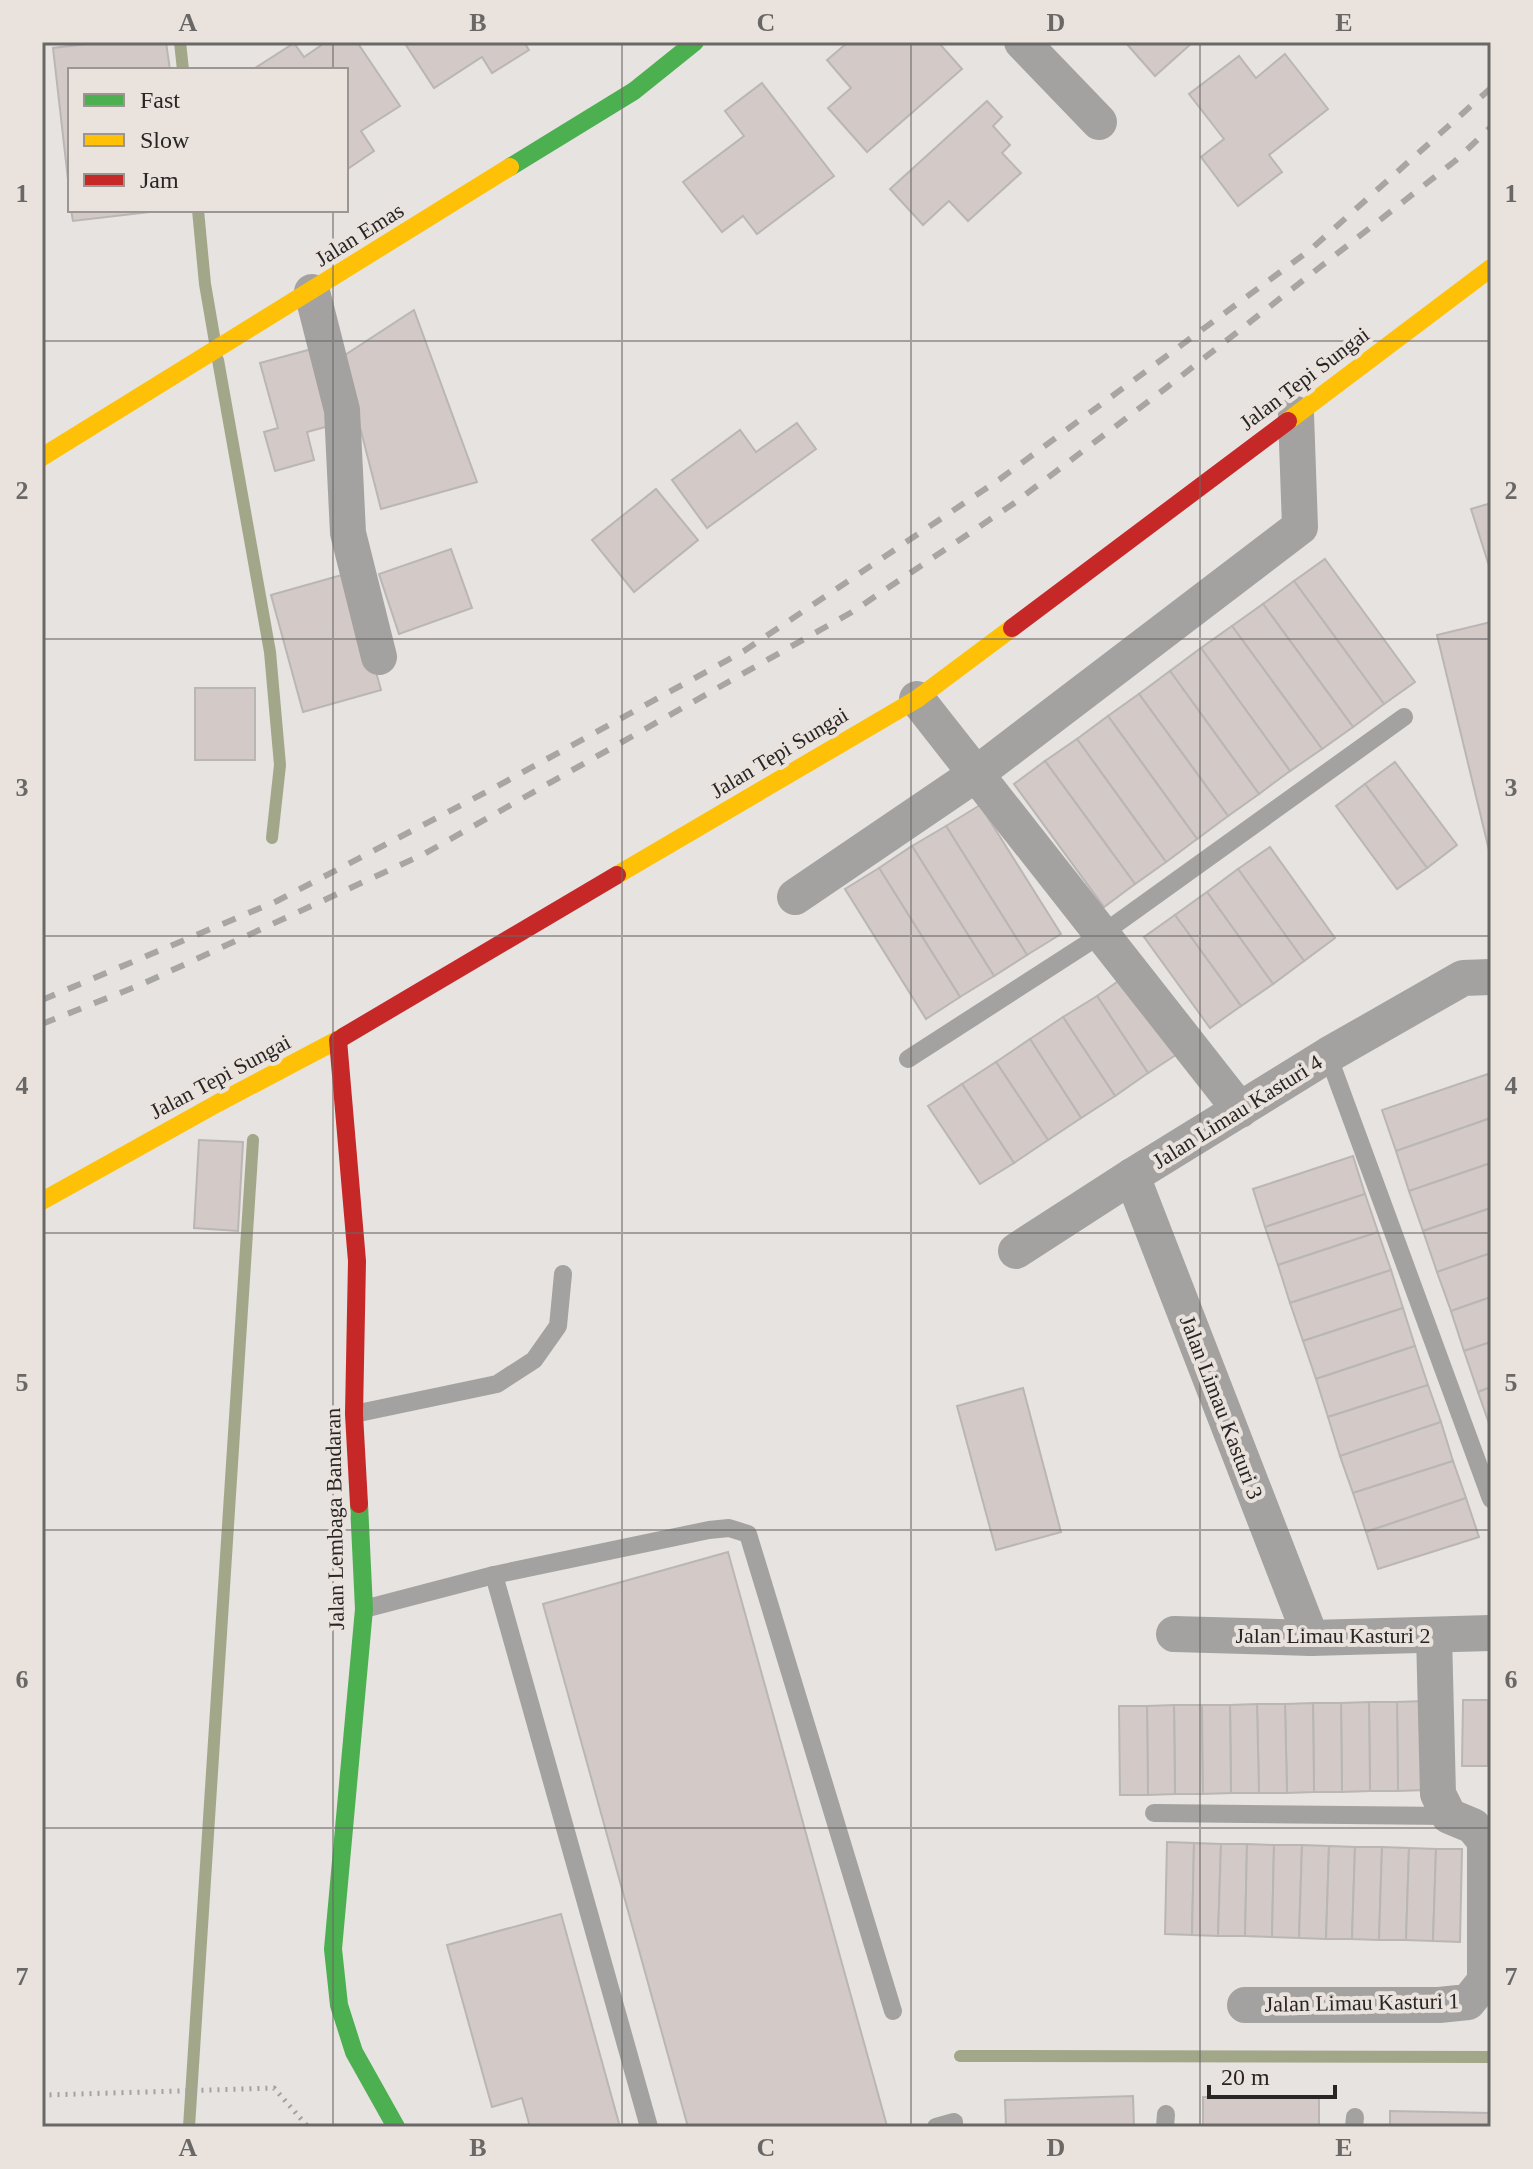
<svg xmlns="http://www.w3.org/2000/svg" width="1533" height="2169" font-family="'Times New Roman',serif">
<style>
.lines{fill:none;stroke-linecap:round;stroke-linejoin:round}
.stream{stroke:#a3a789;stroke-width:12}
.building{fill:#d3c9c7;stroke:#b9b6b5;stroke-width:2}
.path{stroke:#a4a2a0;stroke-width:5;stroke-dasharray:2 6;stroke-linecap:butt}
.lane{stroke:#a4a2a0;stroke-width:18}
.street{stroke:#a4a2a0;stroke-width:36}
.fast{stroke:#4caf50;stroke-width:18}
.slow{stroke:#ffc107;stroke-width:18}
.jam{stroke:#c62828;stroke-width:18}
.rail{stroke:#a7a6a4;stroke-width:6;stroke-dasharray:14 14;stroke-linecap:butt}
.grid{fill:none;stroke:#6a6866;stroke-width:2;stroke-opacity:0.55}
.labels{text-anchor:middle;stroke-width:8;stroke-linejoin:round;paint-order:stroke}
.street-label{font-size:22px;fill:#282524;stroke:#e9e2dd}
.neatline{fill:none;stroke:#6a6866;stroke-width:3}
.grid-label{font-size:26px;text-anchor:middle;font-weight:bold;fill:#6a6866}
</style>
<rect width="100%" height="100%" fill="#e6e3e0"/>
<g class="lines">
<!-- stream -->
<g class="stream">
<polyline points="180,42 183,70"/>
<polyline points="198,210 205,284 215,342"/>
<polyline points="218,360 270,652 280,765 272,838"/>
<polyline points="960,2056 1491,2057"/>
<polyline points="189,2127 253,1140"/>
</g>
</g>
<!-- building -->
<g class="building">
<polygon points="104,42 166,42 170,70 70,70 70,197 53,48"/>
<polygon points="326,42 357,42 400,106 361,131 374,151 346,170 346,70 252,70 294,43 304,57"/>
<polygon points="404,42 524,42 529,50 492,73 482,57 434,88"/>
<polygon points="848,42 870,42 871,44 874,42 938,42 962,69 867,152 828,108 851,88 827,60"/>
<polygon points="1125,42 1193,42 1155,76"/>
<polygon points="1285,54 1328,109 1269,155 1282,172 1238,206 1201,157 1224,139 1189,94 1239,56 1256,78"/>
<polygon points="762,83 834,176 757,234 743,216 722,232 683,182 744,136 725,111"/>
<polygon points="987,101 1002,117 993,126 1010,145 1002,153 1021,173 968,221 949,201 923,225 890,189"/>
<polygon points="71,210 167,210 73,221"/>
<polygon points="414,310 477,482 381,509 342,357"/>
<polygon points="319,347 340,423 307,432 314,460 275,471 264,432 278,428 260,363"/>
<polygon points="797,423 816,449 707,528 672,480 740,430 756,452"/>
<polygon points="656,489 698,540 634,592 592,540"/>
<polygon points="1491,503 1491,572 1471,509"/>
<polygon points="451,549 472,608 399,634 379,574"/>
<polygon points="1325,559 1415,682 1384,704 1294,581"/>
<polygon points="349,573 381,690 303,712 271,595"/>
<polygon points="1294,581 1384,704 1353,727 1263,604"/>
<polygon points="1263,604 1353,727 1322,749 1232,626"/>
<polygon points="1491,622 1491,849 1489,850 1437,635"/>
<polygon points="1232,626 1322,749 1290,771 1201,648"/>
<polygon points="1201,648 1290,771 1259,794 1170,671"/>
<polygon points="1170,671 1259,794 1228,816 1139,694"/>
<rect x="195" y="688" width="60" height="72"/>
<polygon points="1139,694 1228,816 1197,839 1108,716"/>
<polygon points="1108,716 1197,839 1166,862 1077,739"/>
<polygon points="1077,739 1166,862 1135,884 1045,761"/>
<polygon points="1045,761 1135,884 1104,907 1014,784"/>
<polygon points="1395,762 1457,845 1427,868 1365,784"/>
<polygon points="1365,784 1427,868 1397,889 1336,806"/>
<polygon points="980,805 1061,934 1027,955 946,826"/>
<polygon points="946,826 1027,955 994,976 912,846"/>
<polygon points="912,846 994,976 960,997 879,868"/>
<polygon points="1270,847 1335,938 1304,961 1238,869"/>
<polygon points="879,868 960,997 926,1019 845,889"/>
<polygon points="1238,869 1304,961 1273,984 1207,892"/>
<polygon points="1207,892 1273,984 1241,1006 1175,915"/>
<polygon points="1175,915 1241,1006 1210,1028 1144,937"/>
<polygon points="1130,973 1182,1051 1148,1073 1097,996"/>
<polygon points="1097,996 1148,1073 1115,1096 1063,1017"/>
<polygon points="1063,1017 1115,1096 1081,1118 1030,1039"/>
<polygon points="1030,1039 1081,1118 1048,1140 996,1062"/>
<polygon points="996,1062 1048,1140 1014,1163 962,1084"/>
<polygon points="1488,1074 1491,1081 1491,1118 1396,1151 1382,1110"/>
<polygon points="962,1084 1014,1163 980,1184 928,1106"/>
<polygon points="1491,1118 1491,1163 1409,1191 1396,1151"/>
<polygon points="199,1140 243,1142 238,1231 194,1228"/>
<polygon points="1353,1156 1365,1194 1265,1227 1253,1189"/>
<polygon points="1491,1163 1491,1208 1423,1231 1409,1191"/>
<polygon points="1365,1194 1378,1232 1278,1265 1265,1227"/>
<polygon points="1491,1208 1491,1253 1437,1272 1423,1231"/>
<polygon points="1378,1232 1391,1270 1290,1303 1278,1265"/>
<polygon points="1491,1253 1491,1297 1451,1311 1437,1272"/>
<polygon points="1391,1270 1403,1308 1303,1341 1290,1303"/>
<polygon points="1491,1297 1491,1342 1464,1351 1451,1311"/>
<polygon points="1403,1308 1415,1346 1316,1379 1303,1341"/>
<polygon points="1491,1342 1491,1387 1478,1392 1464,1351"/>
<polygon points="1415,1346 1428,1385 1328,1417 1316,1379"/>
<polygon points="1428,1385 1441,1422 1340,1456 1328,1417"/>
<polygon points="1491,1387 1491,1429 1478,1392"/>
<polygon points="1023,1388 1061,1532 996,1550 957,1406"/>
<polygon points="1441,1422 1453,1461 1353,1493 1340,1456"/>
<polygon points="1453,1461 1466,1498 1366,1532 1353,1493"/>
<polygon points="1466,1498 1479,1537 1378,1569 1366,1532"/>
<polygon points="728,1552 887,2126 883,2127 688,2127 543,1604"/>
<polygon points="1463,1700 1488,1700 1488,1766 1462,1766"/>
<rect x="1488" y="1700" width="3" height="66"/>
<polygon points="1424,1701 1426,1790 1398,1791 1397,1702"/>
<polygon points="1369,1702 1397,1702 1398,1791 1370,1791"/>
<polygon points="1369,1702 1370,1791 1342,1792 1341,1703"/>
<polygon points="1313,1703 1341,1703 1342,1792 1314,1792"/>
<polygon points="1313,1703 1314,1792 1287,1793 1285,1704"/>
<polygon points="1257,1704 1285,1704 1287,1793 1259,1793"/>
<polygon points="1257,1704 1259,1793 1231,1793 1230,1705"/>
<polygon points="1174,1705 1202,1705 1203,1794 1175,1794"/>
<polygon points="1174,1705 1175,1794 1148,1795 1147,1706"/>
<polygon points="1202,1705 1230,1705 1231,1793 1203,1794"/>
<polygon points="1119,1706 1147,1706 1148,1795 1120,1795"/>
<polygon points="1167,1842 1194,1843 1192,1935 1165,1934"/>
<polygon points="1194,1843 1221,1844 1218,1936 1192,1935"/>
<polygon points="1221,1844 1247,1844 1245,1936 1218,1936"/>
<polygon points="1247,1844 1274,1845 1272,1937 1245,1936"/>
<polygon points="1274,1845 1302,1845 1299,1938 1272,1937"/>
<polygon points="1302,1845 1329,1846 1326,1939 1299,1938"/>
<polygon points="1329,1846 1355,1847 1352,1939 1326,1939"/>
<polygon points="1355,1847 1382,1847 1379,1940 1352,1939"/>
<polygon points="1382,1847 1409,1848 1406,1940 1379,1940"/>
<polygon points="1409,1848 1436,1849 1433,1941 1406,1940"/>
<polygon points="1436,1849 1462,1849 1460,1942 1433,1941"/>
<polygon points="561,1914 620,2127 530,2127 522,2098 492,2107 447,1945"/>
<polygon points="1133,2096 1134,2127 1006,2127 1005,2100"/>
<rect x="1203" y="2097" width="116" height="30"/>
<polygon points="1390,2111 1491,2113 1491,2127 1390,2127"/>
</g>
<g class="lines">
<!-- path -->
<polyline class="path" points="42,2093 46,2095 274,2088 308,2127"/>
<!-- lane -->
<g class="lane">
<polyline points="1328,1055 1491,1499"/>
<polyline points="908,1059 1102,934 1404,717"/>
<polyline points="354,1414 497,1384 534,1360 558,1326 563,1274"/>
<polyline points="494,1575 649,2127"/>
<polyline points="364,1609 494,1575 709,1530 729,1528 748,1534 893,2011"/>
<polyline points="1154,1813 1449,1816"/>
<polyline points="936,2127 954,2122 954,2127"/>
<polyline points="1165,2127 1166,2114"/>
<polyline points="1354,2127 1355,2117"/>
</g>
<!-- street -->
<g class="street">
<polyline points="1022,42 1099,122"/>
<polyline points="312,292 342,410 348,533 379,657"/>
<polyline points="917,699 1240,1110"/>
<polyline points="795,897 976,774 1300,527 1296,414"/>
<polyline points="1132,1176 1311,1638"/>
<polyline points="1016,1251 1132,1176 1328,1055 1463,978 1491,977"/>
<polyline points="1174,1634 1311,1638 1491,1633"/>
<polyline points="1245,2005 1439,2005 1468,2002 1485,1981 1485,1841 1473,1826 1449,1816 1438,1794 1434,1635"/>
</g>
<!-- fast -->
<g class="fast">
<polyline points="510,167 634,91 695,42"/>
<polyline points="359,1504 364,1609 333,1949 339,2005 354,2052 396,2127"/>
</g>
<!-- slow -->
<g class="slow">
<polyline points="1288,421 1491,268"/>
<polyline points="42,457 510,167"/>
<polyline points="617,875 917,699 1012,628"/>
<polyline points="42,1201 218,1103 343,1037"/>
</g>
<!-- jam -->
<g class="jam">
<polyline points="1012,628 1288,421"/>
<polyline points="343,1037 617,875"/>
<polyline points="338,1040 357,1261 354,1414 359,1504"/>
</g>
<!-- rail -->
<g class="rail">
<polyline points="42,1000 277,901 494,788 744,651 1000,479 1310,250 1491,88"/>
<polyline points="42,1024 140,985 424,854 852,612 1013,504 1166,388 1455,161 1491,127"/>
</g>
</g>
<!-- grid -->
<path class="grid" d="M 333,42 L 333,70M 622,42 L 622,2127M 911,42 L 911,2127M 1200,42 L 1200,2127M 333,210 L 333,2127M 42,341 L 1491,341M 42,639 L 1491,639M 42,936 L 1491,936M 42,1233 L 1491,1233M 42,1530 L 1491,1530M 42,1828 L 1491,1828"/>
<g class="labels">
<!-- street labels -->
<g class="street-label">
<text transform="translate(359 234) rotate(-32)" y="8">Jalan Emas</text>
<text transform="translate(1304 378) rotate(-37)" y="8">Jalan Tepi Sungai</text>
<text transform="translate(779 752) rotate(-31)" y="8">Jalan Tepi Sungai</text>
<text transform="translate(220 1076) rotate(-28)" y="8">Jalan Tepi Sungai</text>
<text transform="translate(1237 1111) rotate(-32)" y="8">Jalan Limau Kasturi 4</text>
<text transform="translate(1222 1407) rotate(69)" y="8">Jalan Limau Kasturi 3</text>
<text transform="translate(334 1519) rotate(-91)" y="8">Jalan Lembaga Bandaran</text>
<text x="1333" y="1643">Jalan Limau Kasturi 2</text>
<text transform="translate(1362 2002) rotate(-1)" y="8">Jalan Limau Kasturi 1</text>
</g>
</g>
<!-- border -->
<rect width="1533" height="2169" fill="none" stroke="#e9e2dd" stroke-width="88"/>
<!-- legend -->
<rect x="68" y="68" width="280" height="144" fill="#e9e2dd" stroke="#9c9693" stroke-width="2"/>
<rect x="84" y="94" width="40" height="12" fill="#4caf50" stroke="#9c9693" stroke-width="2"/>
<text x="140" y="108" font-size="24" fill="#282524">Fast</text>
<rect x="84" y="134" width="40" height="12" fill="#ffc107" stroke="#9c9693" stroke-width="2"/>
<text x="140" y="148" font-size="24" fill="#282524">Slow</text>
<rect x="84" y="174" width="40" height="12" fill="#c62828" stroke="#9c9693" stroke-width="2"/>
<text x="140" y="188" font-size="24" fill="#282524">Jam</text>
<!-- scale -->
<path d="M1209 2085v12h126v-12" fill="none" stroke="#282524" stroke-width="4"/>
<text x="1221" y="2085" font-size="24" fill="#282524" stroke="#e9e2dd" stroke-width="6" paint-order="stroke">20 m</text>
<rect x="44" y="44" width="1445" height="2081" class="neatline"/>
<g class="grid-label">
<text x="188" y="31">A</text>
<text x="478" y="31">B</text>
<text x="766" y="31">C</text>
<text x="1056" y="31">D</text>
<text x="1344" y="31">E</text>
<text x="22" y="202">1</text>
<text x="1511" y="202">1</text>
<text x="22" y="499">2</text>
<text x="1511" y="499">2</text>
<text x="22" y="796">3</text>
<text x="1511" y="796">3</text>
<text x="22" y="1094">4</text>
<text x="1511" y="1094">4</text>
<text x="22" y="1391">5</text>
<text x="1511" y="1391">5</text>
<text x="22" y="1688">6</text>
<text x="1511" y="1688">6</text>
<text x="22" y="1985">7</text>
<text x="1511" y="1985">7</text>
<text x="188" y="2156">A</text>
<text x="478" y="2156">B</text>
<text x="766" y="2156">C</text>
<text x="1056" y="2156">D</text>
<text x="1344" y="2156">E</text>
</g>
</svg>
